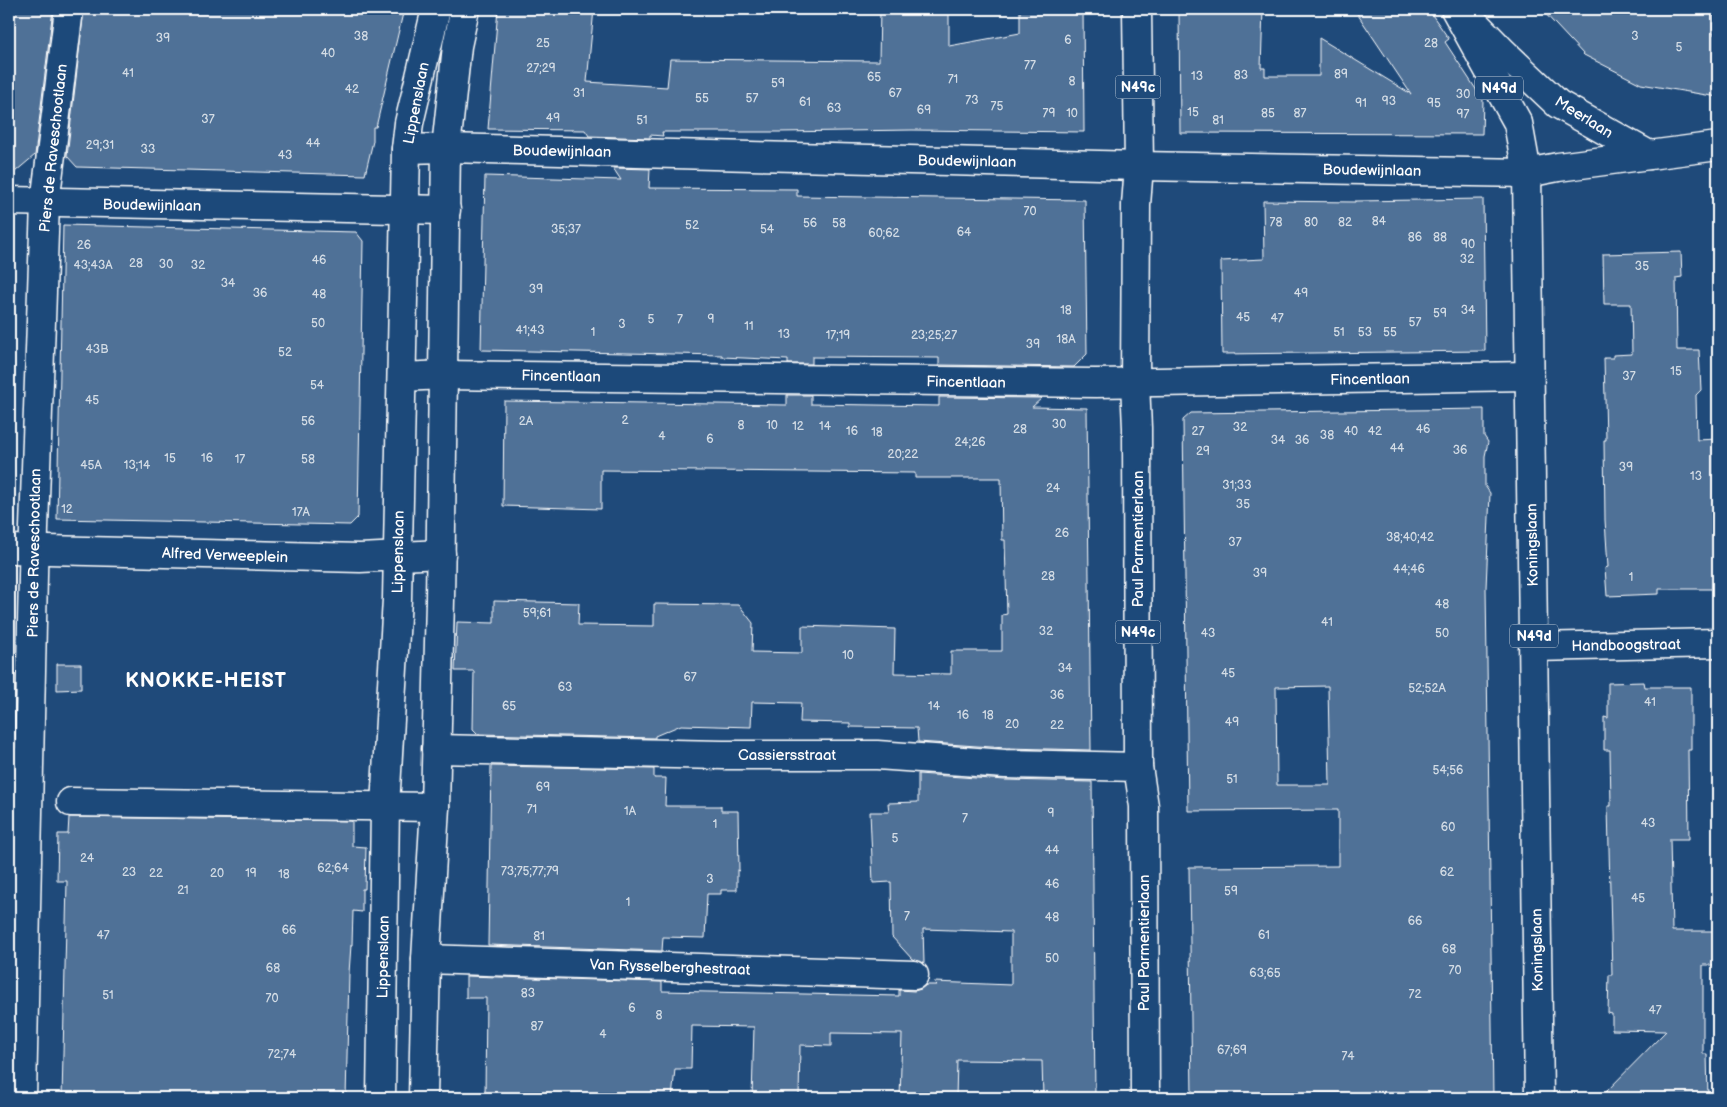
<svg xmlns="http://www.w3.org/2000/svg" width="1727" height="1107" font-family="'Balsamiq Sans',sans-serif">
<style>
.built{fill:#2e5683}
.building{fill:#507197;stroke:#fff;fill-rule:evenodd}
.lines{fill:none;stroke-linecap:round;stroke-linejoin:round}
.service-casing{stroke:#fff;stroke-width:20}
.minor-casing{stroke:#fff;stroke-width:31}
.secondary-casing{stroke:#fff;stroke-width:31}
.primary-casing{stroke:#fff;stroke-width:31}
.service{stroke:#1f4a7a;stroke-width:16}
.minor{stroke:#1f4a7a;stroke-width:28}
.secondary{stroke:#1f4a7a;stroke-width:28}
.primary{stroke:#1f4a7a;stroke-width:28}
.labels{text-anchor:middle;stroke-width:4;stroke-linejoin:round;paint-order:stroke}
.number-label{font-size:12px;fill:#d3dce5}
.shield{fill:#1f4a7a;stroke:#bcc9d7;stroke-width:1}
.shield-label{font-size:14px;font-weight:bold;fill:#fff}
.street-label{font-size:15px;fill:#fff;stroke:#1f4a7a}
.district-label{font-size:20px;font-weight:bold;letter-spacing:1px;fill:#fff;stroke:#1f4a7a}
</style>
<rect width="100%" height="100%" fill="#1f4a7a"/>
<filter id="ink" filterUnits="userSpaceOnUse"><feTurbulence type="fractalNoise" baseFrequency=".02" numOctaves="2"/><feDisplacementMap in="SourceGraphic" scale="10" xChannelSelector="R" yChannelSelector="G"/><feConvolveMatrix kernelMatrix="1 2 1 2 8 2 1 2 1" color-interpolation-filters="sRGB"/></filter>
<g filter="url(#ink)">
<!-- built -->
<polygon class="built" points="919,981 1011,985 1094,982 1095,1098 799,1098 800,1045 831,1046 831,1028 899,1001 899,984"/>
<!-- building -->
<g class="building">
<polygon points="9,9 53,9 35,155 9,177"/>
<polygon points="84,9 404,9 376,127 373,127 373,141 365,175 77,167 67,156"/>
<polygon points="498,9 594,9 587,82 667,87 670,59 879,61 880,9 949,9 949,46 1020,33 1020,9 1083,9 1084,132 912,130 779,132 662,132 663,136 650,135 650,138 589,136 585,130 488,129"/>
<polygon points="1179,9 1263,9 1261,68 1265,68 1265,76 1319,76 1319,38 1411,94 1354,9 1428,9 1449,39 1445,42 1483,100 1482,134 1180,133"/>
<polygon points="1541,9 1714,9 1713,34 1718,34 1718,97 1641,84 1584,55"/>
<polygon points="613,168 650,169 649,188 797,189 797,196 1085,200 1087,354 1074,367 939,365 939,358 812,357 812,364 788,364 788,360 722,357 722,355 481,350 485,176 621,180"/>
<polygon points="1483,199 1485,351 1222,354 1221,261 1264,259 1263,201 1355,202 1355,201"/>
<polygon points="63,225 356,232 363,241 358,517 350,525 57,519"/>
<polygon points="1681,252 1682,277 1676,278 1677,350 1699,350 1701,390 1696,395 1697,440 1718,439 1718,589 1659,589 1659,594 1607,596 1605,568 1608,567 1605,520 1604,440 1606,440 1604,358 1613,358 1613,355 1632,354 1631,304 1604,304 1603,254"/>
<polygon points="787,395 811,395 811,404 939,406 939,397 1042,398 1032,407 1087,408 1091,750 1006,748 918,742 917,728 850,727 850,723 800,722 801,703 752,702 751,727 681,725 655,736 655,738 478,734 473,729 474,671 455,671 457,622 494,623 494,601 579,603 578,625 654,626 654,604 739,605 753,623 752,652 802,653 802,626 895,629 894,673 951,674 951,651 1002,651 1002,615 1007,614 1005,540 1002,540 1001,478 915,478 915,473 601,470 601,509 503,506 504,401 787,405"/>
<path d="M 1484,409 L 1484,436 L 1488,442 L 1485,456 L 1485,486 L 1490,493 L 1486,588 L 1493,1098 L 1400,1098 L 1400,1092 L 1314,1093 L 1314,1098 L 1192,1098 L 1189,867 L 1338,866 L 1338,810 L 1188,811 L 1183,420 L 1191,413 ZM 1328,686 L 1330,785 L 1277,785 L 1276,687 Z"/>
<polygon points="57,664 81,664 81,689 57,690"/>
<polygon points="1644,682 1645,687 1691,687 1691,750 1688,750 1689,839 1670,839 1672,931 1718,931 1718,965 1703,965 1703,1054 1707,1054 1708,1098 1600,1098 1666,1031 1612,1030 1612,1014 1608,1013 1609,975 1612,975 1608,806 1611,806 1610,750 1604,750 1604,717 1608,718 1608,683"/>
<polygon points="491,766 654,769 654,778 666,778 665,806 721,806 721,811 738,811 739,871 737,870 737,890 721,890 721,894 707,894 705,938 663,937 662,951 488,945"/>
<polygon points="918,774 1005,780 1092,782 1095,1098 1043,1098 1042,1061 957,1060 956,1098 900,1098 902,1034 831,1033 831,1046 800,1045 799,1098 752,1098 754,1027 692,1026 691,1069 675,1069 672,1098 485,1098 486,998 466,998 466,976 662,982 662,991 899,996 899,990 914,991 921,989 926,985 937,985 934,982 1011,985 1011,932 923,929 924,963 912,959 892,937 891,882 873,883 870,812 889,812 888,803 918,802"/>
<polygon points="69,817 352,821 352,846 366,847 365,889 362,889 362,912 353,911 352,945 351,945 349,973 346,1098 62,1098 67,881 57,881 58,834 68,834"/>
</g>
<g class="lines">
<!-- service casing -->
<g class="service-casing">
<polyline id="service" points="9,756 29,757"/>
</g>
<!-- minor casing -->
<g class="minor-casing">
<g id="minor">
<polyline points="1461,9 1504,53 1558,104 1649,155"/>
<polyline points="406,149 446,148 1139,166 1527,173 1558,167 1718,146"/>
<polyline points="9,201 446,210"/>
<polyline points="402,377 444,375 1096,383 1529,376"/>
<polyline points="9,549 360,558 441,554"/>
<polyline points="1534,647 1718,643"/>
<polyline points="436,749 723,755 877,755 1005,764 1138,767"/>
<polyline points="71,802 435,807"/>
<polyline points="426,959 914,975"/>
<polyline points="22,1098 34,528 45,203 69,9"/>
</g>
</g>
<!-- secondary casing -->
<g class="secondary-casing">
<g id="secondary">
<polyline points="381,1098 385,806 397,599 406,149 409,123 436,9"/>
<polyline points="423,1098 426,959 435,807 440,600 446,148 457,46 465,9"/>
</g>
</g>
<!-- primary casing -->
<g class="primary-casing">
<g id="primary">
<polyline points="1137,9 1139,166 1136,205 1135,383 1137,428 1138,767 1144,806 1145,1098"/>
<polyline points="1455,9 1518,123 1527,173 1539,1098"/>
</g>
</g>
<!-- service -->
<use href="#service" class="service"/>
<!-- minor -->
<use href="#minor" class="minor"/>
<!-- secondary -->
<use href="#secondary" class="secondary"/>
<!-- primary -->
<use href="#primary" class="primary"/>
</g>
</g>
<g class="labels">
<!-- number labels -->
<g class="number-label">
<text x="361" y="40">38</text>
<text x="1635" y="40">3</text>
<text x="163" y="42">39</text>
<text x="1068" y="44">6</text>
<text x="543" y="47">25</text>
<text x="1431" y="47">28</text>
<text x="1679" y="51">5</text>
<text x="328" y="57">40</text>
<text x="1030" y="69">77</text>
<text x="541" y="72">27;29</text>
<text x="128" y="77">41</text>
<text x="1341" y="78">89</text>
<text x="1241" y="79">83</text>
<text x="1197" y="80">13</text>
<text x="874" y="81">65</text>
<text x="953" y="83">71</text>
<text x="1072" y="85">8</text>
<text x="778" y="87">59</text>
<text x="352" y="93">42</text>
<text x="579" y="97">31</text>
<text x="895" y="97">67</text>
<text x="1463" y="98">30</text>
<text x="702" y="102">55</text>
<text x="752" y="102">57</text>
<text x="972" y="104">73</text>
<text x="1389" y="105">93</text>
<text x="805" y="106">61</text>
<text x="1361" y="107">91</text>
<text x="1434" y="107">95</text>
<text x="997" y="110">75</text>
<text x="834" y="112">63</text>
<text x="924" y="114">69</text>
<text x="1193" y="116">15</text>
<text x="1049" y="117">79</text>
<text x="1072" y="117">10</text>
<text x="1268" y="117">85</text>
<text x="1300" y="117">87</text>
<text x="1463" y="118">97</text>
<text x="553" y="122">49</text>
<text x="208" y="123">37</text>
<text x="642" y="124">51</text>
<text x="1218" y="124">81</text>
<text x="313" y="147">44</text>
<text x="100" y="149">29;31</text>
<text x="148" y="153">33</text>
<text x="285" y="159">43</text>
<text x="1030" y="215">70</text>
<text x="1379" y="225">84</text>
<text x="1276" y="226">78</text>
<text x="1311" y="226">80</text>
<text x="1345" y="226">82</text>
<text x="810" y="227">56</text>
<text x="839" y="227">58</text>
<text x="692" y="229">52</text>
<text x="566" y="233">35;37</text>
<text x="767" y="233">54</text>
<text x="964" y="236">64</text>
<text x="884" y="237">60;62</text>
<text x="1415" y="241">86</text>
<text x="1440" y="241">88</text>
<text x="1468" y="248">90</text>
<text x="84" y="249">26</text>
<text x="1467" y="263">32</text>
<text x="319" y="264">46</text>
<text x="136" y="267">28</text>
<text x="166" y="268">30</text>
<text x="93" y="269">43;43A</text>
<text x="198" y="269">32</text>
<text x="1642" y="270">35</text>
<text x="228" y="287">34</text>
<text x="536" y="293">39</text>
<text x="260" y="297">36</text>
<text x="1301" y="297">49</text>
<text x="319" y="298">48</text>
<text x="1066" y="314">18</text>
<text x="1468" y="314">34</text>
<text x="1440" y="317">59</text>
<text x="1243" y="321">45</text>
<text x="1277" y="322">47</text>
<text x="651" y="323">5</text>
<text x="680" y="323">7</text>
<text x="711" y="323">9</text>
<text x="1415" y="326">57</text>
<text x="318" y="327">50</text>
<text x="622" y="328">3</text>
<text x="749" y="330">11</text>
<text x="530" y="334">41;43</text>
<text x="593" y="336">1</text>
<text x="1339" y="336">51</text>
<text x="1365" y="336">53</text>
<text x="1390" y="336">55</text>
<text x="784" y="338">13</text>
<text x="838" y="339">17;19</text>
<text x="934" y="339">23;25;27</text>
<text x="1066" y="343">18A</text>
<text x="1033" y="348">39</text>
<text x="97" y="353">43B</text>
<text x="285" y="356">52</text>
<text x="1676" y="375">15</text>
<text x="1629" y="380">37</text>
<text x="317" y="389">54</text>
<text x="92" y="404">45</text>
<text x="625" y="424">2</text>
<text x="308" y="425">56</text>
<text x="526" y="425">2A</text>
<text x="1059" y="428">30</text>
<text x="741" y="429">8</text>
<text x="772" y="429">10</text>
<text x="798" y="430">12</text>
<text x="825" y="430">14</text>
<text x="1240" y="431">32</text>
<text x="1020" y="433">28</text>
<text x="1423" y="433">46</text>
<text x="852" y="435">16</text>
<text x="1198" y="435">27</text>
<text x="1351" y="435">40</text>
<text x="1375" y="435">42</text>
<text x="877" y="436">18</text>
<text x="1327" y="439">38</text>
<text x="662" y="440">4</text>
<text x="710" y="443">6</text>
<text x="1278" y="444">34</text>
<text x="1302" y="444">36</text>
<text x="970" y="446">24;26</text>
<text x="1397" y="452">44</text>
<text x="1460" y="454">36</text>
<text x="1203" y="455">29</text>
<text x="903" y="458">20;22</text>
<text x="170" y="462">15</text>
<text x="207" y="462">16</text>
<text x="240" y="463">17</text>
<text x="308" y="463">58</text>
<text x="91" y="469">45A</text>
<text x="137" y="469">13;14</text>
<text x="1626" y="471">39</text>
<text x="1696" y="480">13</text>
<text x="1237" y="489">31;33</text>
<text x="1053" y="492">24</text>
<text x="1243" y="508">35</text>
<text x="67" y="513">12</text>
<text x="301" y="516">17A</text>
<text x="1062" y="537">26</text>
<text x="1410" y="541">38;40;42</text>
<text x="1235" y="546">37</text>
<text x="1409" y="573">44;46</text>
<text x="1260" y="577">39</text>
<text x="1048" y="580">28</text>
<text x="1631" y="581">1</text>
<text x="1442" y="608">48</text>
<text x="537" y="617">59;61</text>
<text x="1327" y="626">41</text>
<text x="1046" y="635">32</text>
<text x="1208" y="637">43</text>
<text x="1442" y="637">50</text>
<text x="848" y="659">10</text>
<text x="1065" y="672">34</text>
<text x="1228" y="677">45</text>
<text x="690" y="681">67</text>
<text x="565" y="691">63</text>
<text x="1427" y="692">52;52A</text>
<text x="1057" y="699">36</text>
<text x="1650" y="706">41</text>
<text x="509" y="710">65</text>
<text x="934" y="710">14</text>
<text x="963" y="719">16</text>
<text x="988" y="719">18</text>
<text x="1232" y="726">49</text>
<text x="1012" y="728">20</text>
<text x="1057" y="729">22</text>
<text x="1448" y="774">54;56</text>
<text x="1232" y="783">51</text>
<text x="543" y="791">69</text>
<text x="532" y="813">71</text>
<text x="630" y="815">1A</text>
<text x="1051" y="817">9</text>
<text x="965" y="822">7</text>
<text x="1648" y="827">43</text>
<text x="715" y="828">1</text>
<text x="1448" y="831">60</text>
<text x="895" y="842">5</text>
<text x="1052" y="854">44</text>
<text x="87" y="862">24</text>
<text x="333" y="872">62;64</text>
<text x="530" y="875">73;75;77;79</text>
<text x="129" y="876">23</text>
<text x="1447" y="876">62</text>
<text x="156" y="877">22</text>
<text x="217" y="877">20</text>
<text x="251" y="877">19</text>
<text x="284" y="878">18</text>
<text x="710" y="883">3</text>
<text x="1052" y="888">46</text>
<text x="183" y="894">21</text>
<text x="1231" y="895">59</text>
<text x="1638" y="902">45</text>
<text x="628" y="906">1</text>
<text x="907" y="920">7</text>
<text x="1052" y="921">48</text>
<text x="1415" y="925">66</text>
<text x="289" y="934">66</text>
<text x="103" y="939">47</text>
<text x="1264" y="939">61</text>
<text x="539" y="940">81</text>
<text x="1449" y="953">68</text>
<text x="1052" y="962">50</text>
<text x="273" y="972">68</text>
<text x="1455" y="974">70</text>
<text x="1265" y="977">63;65</text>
<text x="528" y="997">83</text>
<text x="1415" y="998">72</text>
<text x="108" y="999">51</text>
<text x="272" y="1002">70</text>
<text x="632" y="1012">6</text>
<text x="1655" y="1014">47</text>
<text x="659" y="1019">8</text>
<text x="537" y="1030">87</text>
<text x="603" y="1038">4</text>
<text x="1232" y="1054">67;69</text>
<text x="282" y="1058">72;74</text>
<text x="1348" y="1060">74</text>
</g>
<!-- shield labels -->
<g class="shield">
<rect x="1115.5" y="75.5" width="45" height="23" rx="4"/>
<rect x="1475" y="76.5" width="48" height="23" rx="4"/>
<rect x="1115.5" y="620.5" width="45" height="23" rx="4"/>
<rect x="1510" y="624.5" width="48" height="23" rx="4"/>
</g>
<g class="shield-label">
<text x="1138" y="92">N49c</text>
<text x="1499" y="93">N49d</text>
<text x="1138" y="637">N49c</text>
<text x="1534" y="641">N49d</text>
</g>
<!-- street labels -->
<g class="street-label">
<text transform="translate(416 103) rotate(-79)" y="5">Lippenslaan</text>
<text transform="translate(1584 117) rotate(32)" y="5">Meerlaan</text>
<text transform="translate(53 148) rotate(-84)" y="5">Piers de Raveschootlaan</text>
<text transform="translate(562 151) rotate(1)" y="5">Boudewijnlaan</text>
<text transform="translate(967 161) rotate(1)" y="5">Boudewijnlaan</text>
<text transform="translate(1372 170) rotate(1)" y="5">Boudewijnlaan</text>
<text transform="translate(152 205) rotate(1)" y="5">Boudewijnlaan</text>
<text transform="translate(561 376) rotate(1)" y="5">Fincentlaan</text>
<text transform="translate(1370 379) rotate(-1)" y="5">Fincentlaan</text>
<text transform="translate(966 382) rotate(1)" y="5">Fincentlaan</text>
<text transform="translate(1138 539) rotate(-90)" y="5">Paul Parmentierlaan</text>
<text transform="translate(1532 545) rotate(-91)" y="5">Koningslaan</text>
<text transform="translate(398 552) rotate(-89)" y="5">Lippenslaan</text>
<text transform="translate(34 553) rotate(-89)" y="5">Piers de Raveschootlaan</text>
<text transform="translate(225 555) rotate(2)" y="5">Alfred Verweeplein</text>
<text transform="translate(1626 645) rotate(-1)" y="5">Handboogstraat</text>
<text x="787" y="760">Cassiersstraat</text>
<text transform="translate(1144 943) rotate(-90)" y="5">Paul Parmentierlaan</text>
<text transform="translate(1537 950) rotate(-91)" y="5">Koningslaan</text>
<text transform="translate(383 957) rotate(-89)" y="5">Lippenslaan</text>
<text transform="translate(670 967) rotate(2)" y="5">Van Rysselberghestraat</text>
</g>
<!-- district labels -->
<g class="district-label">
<text x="206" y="687">KNOKKE-HEIST</text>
</g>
</g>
<!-- margin -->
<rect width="1727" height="1107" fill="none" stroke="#1f4a7a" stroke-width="30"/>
<rect x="15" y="15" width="1697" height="1077" fill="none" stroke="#fff" stroke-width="2" filter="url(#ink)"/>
</svg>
